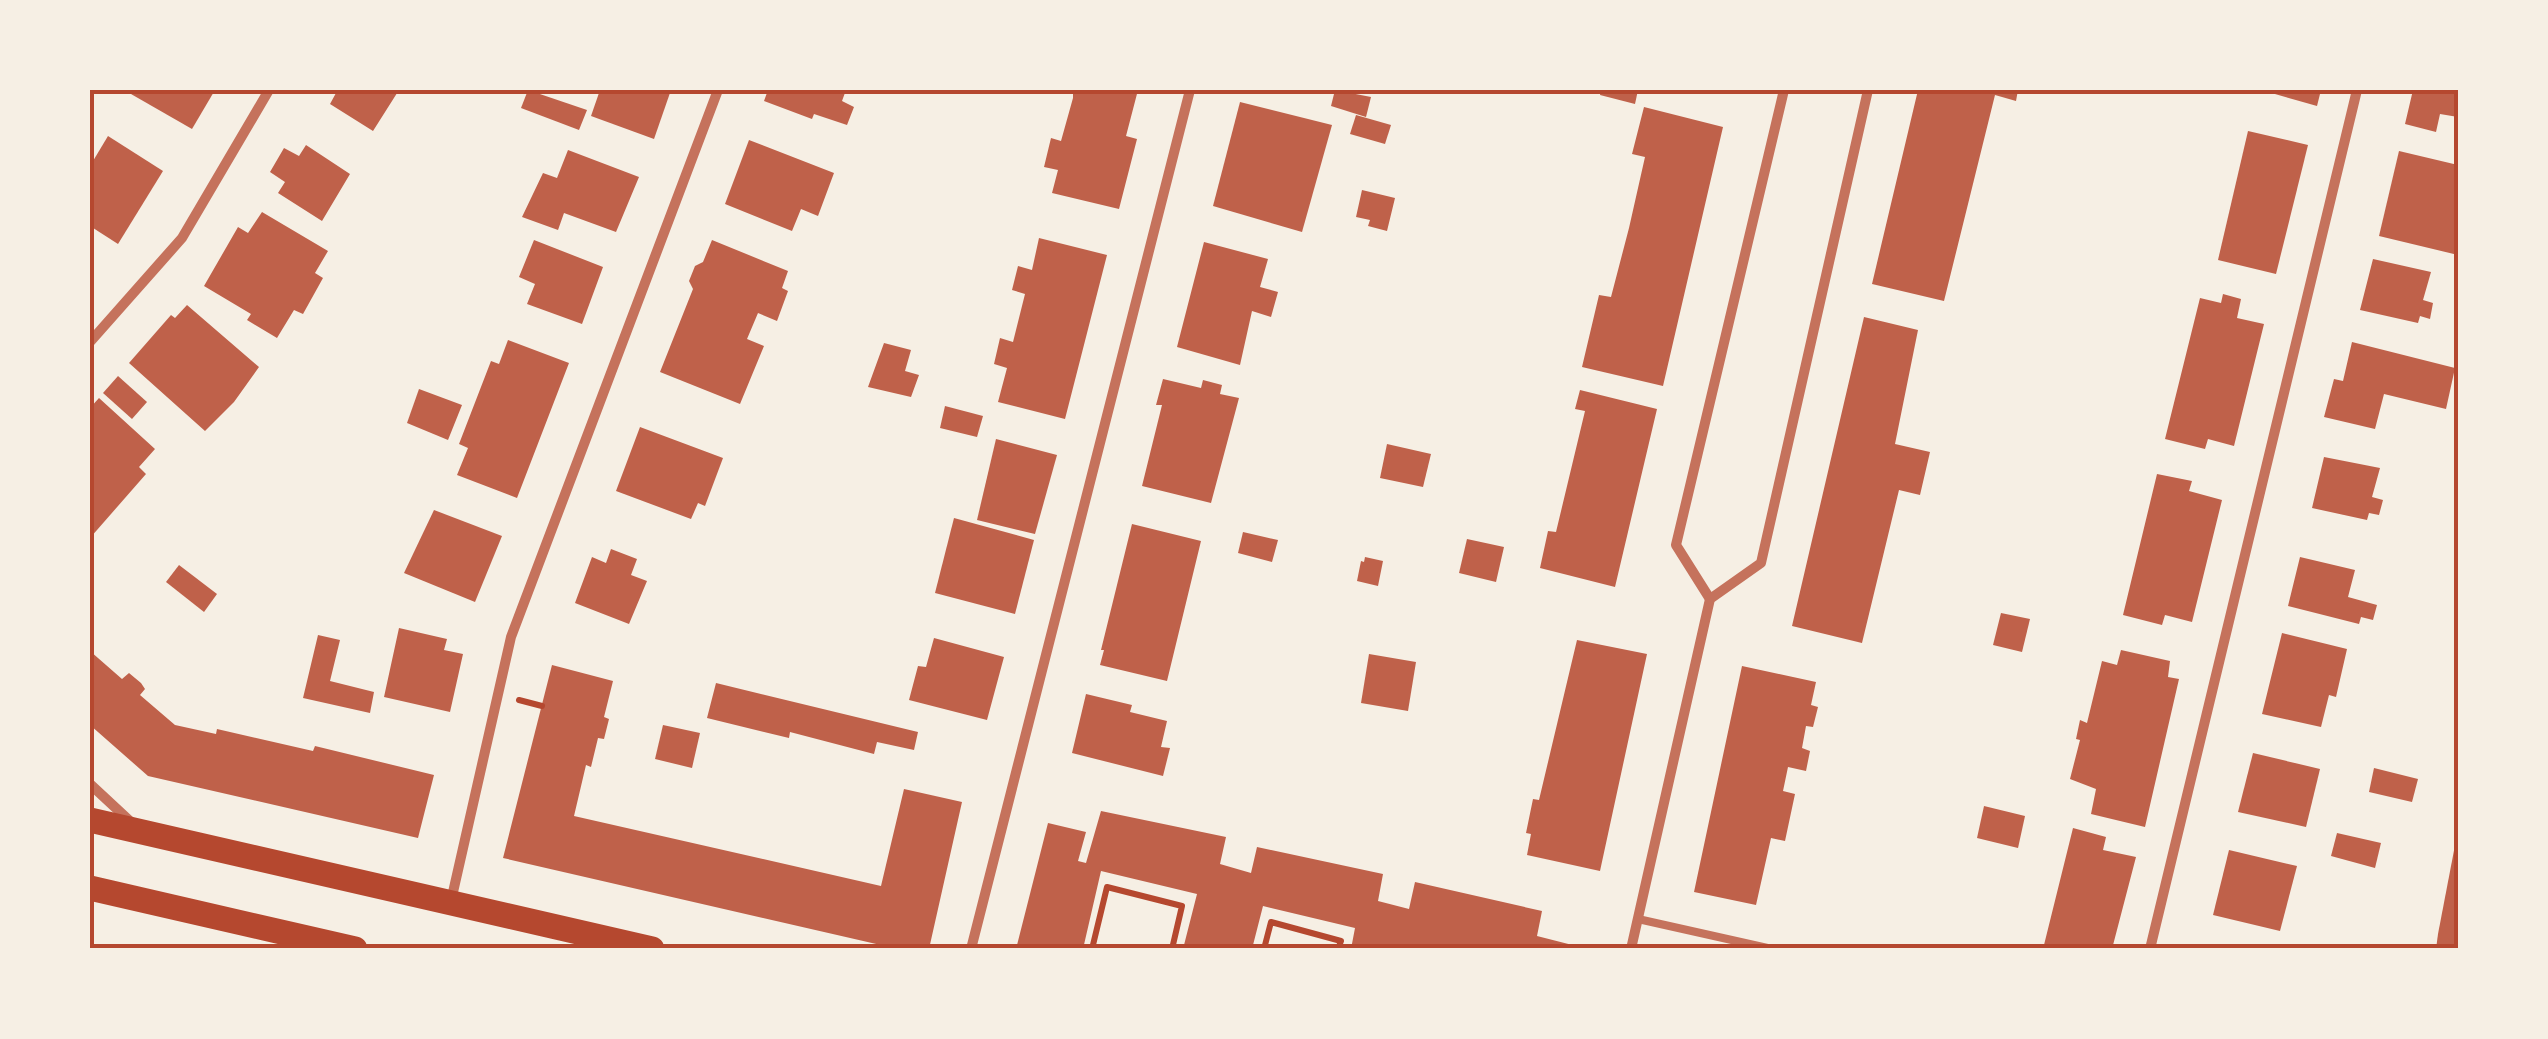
<svg xmlns="http://www.w3.org/2000/svg" width="2548" height="1039" font-family="Roboto,sans-serif">
<style>
.building{fill:#bf614a}
.lines{fill:none;stroke-linecap:round;stroke-linejoin:round}
.path{stroke:#b5482f;stroke-width:6}
.service{stroke:#c5725c;stroke-width:8}
.minor{stroke:#c5725c;stroke-width:10}
.primary{stroke:#b5482f;stroke-width:25}
.neatline{fill:none;stroke:#b5482f;stroke-width:4}
</style>
<rect width="100%" height="100%" fill="#f6efe4"/>
<!-- building -->
<g class="building">
<polygon points="124,90 215,90 192,129"/>
<polygon points="331,90 399,90 373,131 330,104 336,93"/>
<polygon points="528,90 587,110 579,130 521,108"/>
<polygon points="600,90 671,90 654,139 591,116"/>
<polygon points="768,90 846,90 842,101 854,107 847,125 814,114 812,119 764,101"/>
<polygon points="1063,90 1138,90 1126,136 1137,139 1119,209 1052,193 1058,170 1044,167 1051,138 1061,141 1073,98 1073,94"/>
<polygon points="1335,90 1371,97 1366,117 1331,106"/>
<polygon points="1601,90 1638,90 1635,104 1600,95"/>
<polygon points="1918,90 2018,90 2016,101 1995,95 1944,301 1872,284"/>
<polygon points="2261,90 2321,90 2317,106"/>
<polygon points="2413,90 2458,90 2458,117 2440,114 2436,132 2405,124"/>
<polygon points="1240,102 1332,125 1302,232 1213,206"/>
<polygon points="1644,107 1723,127 1663,386 1582,367 1599,295 1611,297 1629,228 1645,157 1632,154"/>
<polygon points="1356,115 1391,125 1385,144 1350,134"/>
<polygon points="2248,131 2308,145 2276,274 2218,260"/>
<polygon points="108,136 163,171 118,244 90,226 90,166"/>
<polygon points="749,140 834,173 818,216 801,209 792,231 725,204"/>
<polygon points="306,145 350,174 322,221 278,193 285,182 270,172 284,148 299,156"/>
<polygon points="568,150 639,177 616,232 564,213 558,230 522,217 543,173 557,178"/>
<polygon points="2399,151 2458,165 2458,255 2379,236"/>
<polygon points="1362,190 1395,198 1387,231 1368,226 1370,220 1356,217"/>
<polygon points="262,212 328,251 315,273 323,278 303,314 294,310 277,338 247,320 251,314 204,286 238,227 248,233"/>
<polygon points="1039,238 1107,255 1065,419 998,402 1007,368 994,364 1000,338 1013,342 1025,294 1012,290 1018,266 1032,270"/>
<polygon points="534,240 603,267 582,324 527,304 535,284 519,277"/>
<polygon points="712,240 788,271 782,288 788,291 777,321 758,313 747,339 764,346 740,404 660,372 693,289 689,281 695,266 703,262"/>
<polygon points="1204,242 1268,259 1260,287 1278,292 1271,317 1252,311 1240,365 1177,347"/>
<polygon points="2373,259 2431,272 2423,300 2433,303 2430,319 2420,316 2418,323 2360,310"/>
<polygon points="2223,294 2241,299 2237,318 2264,324 2234,446 2208,439 2205,449 2165,439 2200,298 2221,303"/>
<polygon points="187,305 259,367 234,402 205,431 129,363 171,315 175,318"/>
<polygon points="1864,317 1918,330 1895,444 1930,452 1920,495 1899,490 1862,643 1792,626"/>
<polygon points="508,340 569,363 517,498 457,475 468,448 459,444 491,361 499,364"/>
<polygon points="2352,342 2455,368 2446,409 2384,394 2375,429 2324,417 2334,379 2343,381"/>
<polygon points="884,343 911,350 905,371 919,375 911,397 868,387"/>
<polygon points="118,376 147,402 132,419 103,393"/>
<polygon points="1163,379 1201,388 1203,380 1222,385 1220,394 1239,398 1211,503 1142,486 1162,405 1156,405"/>
<polygon points="419,389 462,405 448,440 407,423"/>
<polygon points="1580,390 1657,409 1615,587 1540,568 1548,531 1556,532 1585,411 1575,409"/>
<polygon points="99,398 155,449 139,467 146,474 90,538 90,408"/>
<polygon points="945,406 983,416 977,437 940,428"/>
<polygon points="640,427 723,458 705,506 698,503 691,519 616,491"/>
<polygon points="996,439 1057,455 1035,534 977,520"/>
<polygon points="1387,444 1431,454 1423,487 1380,478"/>
<polygon points="2324,457 2380,468 2372,497 2383,500 2379,515 2369,513 2367,520 2312,508"/>
<polygon points="2157,474 2192,481 2189,491 2222,500 2192,622 2165,615 2162,625 2123,615"/>
<polygon points="434,510 502,536 475,602 404,573"/>
<polygon points="954,518 1034,540 1015,614 935,593"/>
<polygon points="1132,524 1201,541 1167,681 1100,665 1104,650 1101,650"/>
<polygon points="1243,532 1278,540 1272,562 1238,553"/>
<polygon points="1467,539 1504,547 1496,582 1459,573"/>
<polygon points="611,549 637,559 631,575 647,581 629,624 575,603 592,557 606,563"/>
<polygon points="1365,557 1383,561 1378,586 1357,581 1361,561 1364,562"/>
<polygon points="2300,557 2355,570 2348,597 2377,605 2373,620 2361,617 2359,624 2288,606"/>
<polygon points="179,565 217,594 204,612 166,582"/>
<polygon points="2001,613 2030,619 2022,652 1993,645"/>
<polygon points="399,628 447,639 444,650 463,654 450,712 384,697"/>
<polygon points="2282,633 2347,649 2336,697 2329,695 2321,727 2262,714"/>
<polygon points="318,635 340,640 330,681 374,692 370,713 303,698"/>
<polygon points="934,638 1004,657 987,720 909,700 918,666 926,667"/>
<polygon points="1577,640 1647,654 1600,871 1527,855 1531,834 1526,833 1533,799 1539,800"/>
<polygon points="2121,650 2170,661 2168,677 2179,679 2145,827 2091,814 2096,789 2070,779 2080,740 2076,739 2080,720 2087,723 2102,661 2117,665"/>
<polygon points="90,651 122,679 129,673 141,683 145,689 140,695 175,725 216,734 217,729 313,751 315,746 434,775 418,838 148,776 90,725"/>
<polygon points="1369,654 1416,662 1408,711 1361,703"/>
<polygon points="552,665 613,681 604,717 609,719 604,739 598,738 591,767 586,765 574,816 881,886 904,789 962,802 929,949 898,949 503,858"/>
<polygon points="1742,666 1816,682 1811,705 1818,707 1813,727 1806,726 1802,748 1810,751 1806,771 1788,767 1783,791 1795,794 1785,841 1771,838 1756,905 1694,892"/>
<polygon points="716,683 918,732 914,750 877,742 874,754 790,732 789,738 707,718"/>
<polygon points="1086,694 1132,705 1130,712 1167,721 1161,747 1170,748 1163,776 1072,753"/>
<polygon points="663,725 700,733 692,768 655,759"/>
<polygon points="2253,753 2320,769 2306,827 2238,812"/>
<polygon points="2374,768 2418,779 2412,802 2369,792"/>
<polygon points="1984,806 2025,816 2018,848 1977,838"/>
<polygon points="1101,811 1226,837 1220,864 1251,873 1257,847 1383,874 1378,901 1409,909 1415,882 1542,911 1537,936 1588,949 1436,949 1417,946 1416,949 1351,949 1355,928 1263,906 1252,949 1183,949 1197,894 1101,871 1083,949 1016,949 1048,823 1086,832 1078,861 1086,863"/>
<polygon points="2073,828 2106,837 2103,850 2136,857 2112,949 2043,949"/>
<polygon points="2337,833 2381,843 2375,868 2331,856"/>
<polygon points="2456,840 2458,949 2436,949 2438,934"/>
<polygon points="2229,850 2297,866 2280,931 2213,915"/>
</g>
<g class="lines">
<!-- path -->
<g class="path">
<polyline points="519,700 542,706"/>
<polyline points="1092,949 1107,887 1182,906 1172,949"/>
<polyline points="1264,949 1271,922 1341,941 1338,949"/>
</g>
<!-- service -->
<polyline class="service" points="1638,919 1772,949"/>
<!-- minor -->
<g class="minor">
<polyline points="90,342 182,238 269,90"/>
<polyline points="1710,599 1676,545 1784,90"/>
<polyline points="90,784 133,824"/>
<polyline points="451,901 511,637 718,90"/>
<polyline points="971,949 1190,90"/>
<polyline points="1631,949 1710,599 1761,563 1868,90"/>
<polyline points="2150,949 2357,90"/>
</g>
<!-- primary -->
<g class="primary">
<polyline points="90,820 652,949"/>
<polyline points="90,888 355,949"/>
</g>
</g>
<!-- border -->
<rect width="2548" height="1039" fill="none" stroke="#f6efe4" stroke-width="185"/>
<rect x="92" y="92" width="2364" height="854" class="neatline"/>
</svg>
